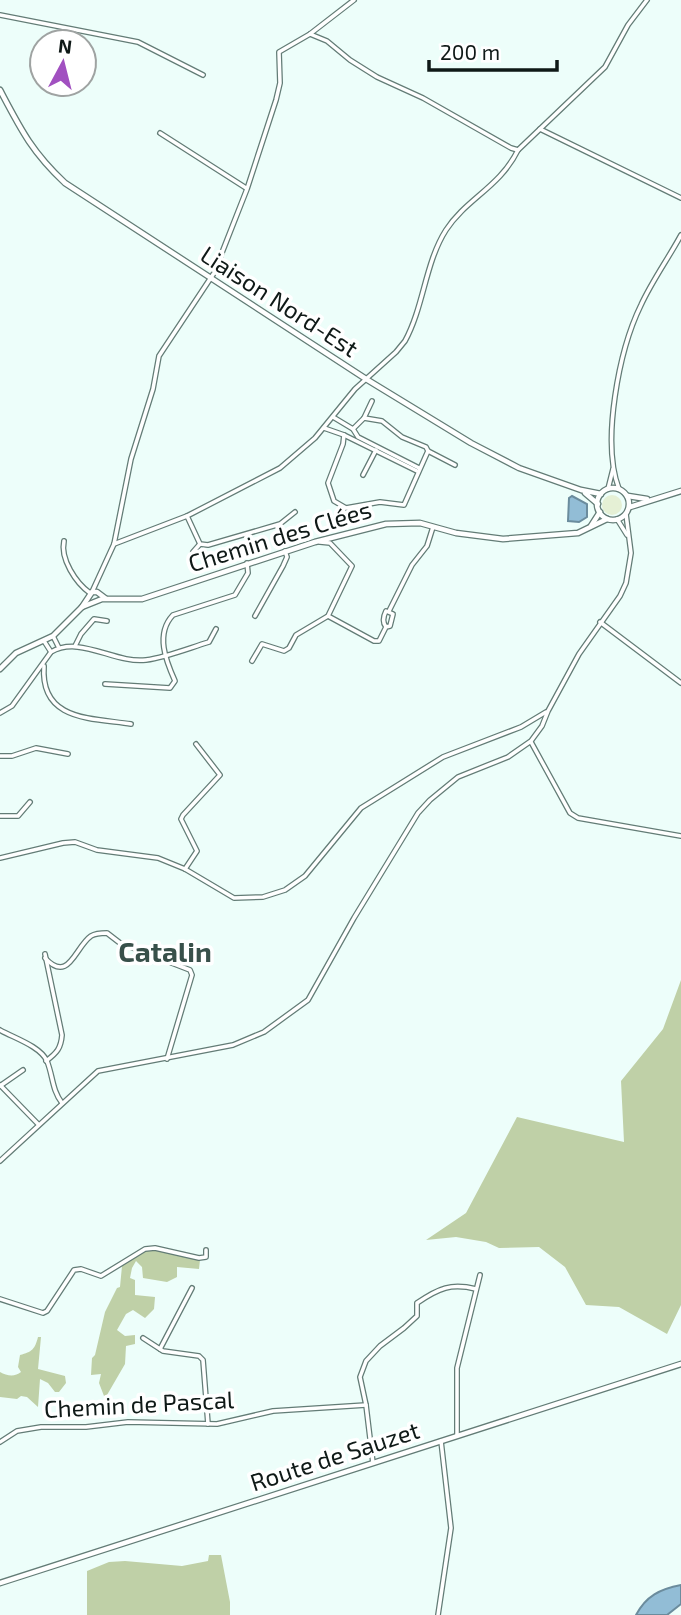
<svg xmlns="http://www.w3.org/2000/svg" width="681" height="1615" font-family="'Exo 2',sans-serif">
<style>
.green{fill:#e5f0d5}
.forest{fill:#bfd0a7}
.water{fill:#92bdd6;stroke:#6b8c9d;stroke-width:2}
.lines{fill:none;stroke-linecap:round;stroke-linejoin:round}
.street-casing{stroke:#637c76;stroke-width:6}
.secondary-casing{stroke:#637c76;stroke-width:7}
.street{stroke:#fff;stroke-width:3.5}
.secondary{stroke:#fff;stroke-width:4.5}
.labels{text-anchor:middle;stroke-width:7;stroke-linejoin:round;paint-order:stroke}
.street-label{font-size:24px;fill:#0f1917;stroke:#fff}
.quarter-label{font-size:28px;font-weight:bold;fill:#38504a;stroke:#fff}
</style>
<rect width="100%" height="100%" fill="#edfefa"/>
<!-- green -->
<circle class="green" cx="612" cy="505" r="10"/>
<!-- forest -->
<g class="forest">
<polygon points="681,980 681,1305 667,1334 619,1307 586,1305 565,1267 539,1247 499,1248 486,1242 456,1237 426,1240 466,1213 517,1117 624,1142 621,1081 663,1029"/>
<polygon points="149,1250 156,1250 200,1260 199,1269 177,1267 177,1277 167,1282 143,1278 142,1267 136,1261 132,1268 130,1278 135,1280 135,1295 155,1297 154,1309 145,1318 133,1310 126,1314 117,1330 125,1336 135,1335 135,1344 126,1346 125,1364 107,1395 104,1396 99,1383 101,1374 91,1375 92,1358 95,1355 105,1312 117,1288 120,1287 122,1266 139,1254"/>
<path d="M 38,1337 L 41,1337 L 38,1369 L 65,1376 L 66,1383 L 59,1392 L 55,1392 L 48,1383 L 40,1379 L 38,1407 L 27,1397 L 21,1396 L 17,1399 L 0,1397 L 0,1372 C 7,1376 15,1377 21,1372 L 18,1367 L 20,1355 C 32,1352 35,1349 38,1337 Z"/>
<polygon points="209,1555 221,1555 230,1602 230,1615 87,1615 87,1571 109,1562 125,1561 182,1566 208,1561"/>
</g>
<!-- water -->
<g class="water">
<polygon points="572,496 587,504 587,517 579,522 568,521 569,498"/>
<path d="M 681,1585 L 681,1604 L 667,1615 L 636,1615 C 646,1596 660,1589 681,1585 Z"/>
</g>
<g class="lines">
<!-- street casing -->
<g class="street-casing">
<g id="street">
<polyline points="0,15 138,42 203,75"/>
<polyline points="310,34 327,41 350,60 377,77 423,98 511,148 518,150 540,129 681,198"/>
<polyline points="540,129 605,67 628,25 647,0"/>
<polyline points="160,133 246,188"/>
<polyline points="333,417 353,429 364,418 382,421 402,437 426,447 428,451 404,505 380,502 346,508 334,501 328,483 343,444 344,435"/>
<polyline points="364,418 372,401"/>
<polyline points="324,428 344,435 417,471"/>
<polyline points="353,429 358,437 419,468"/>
<polyline points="428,451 455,465"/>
<polyline points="363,475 376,450"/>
<polyline points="608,489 613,469"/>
<path d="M 619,489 C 601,442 619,350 641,305 C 652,281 668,259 681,235"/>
<polyline points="187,516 200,544 208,545 280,524 295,512"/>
<polyline points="617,519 627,535"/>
<path d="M 64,541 C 60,559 76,583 90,593"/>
<path d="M 114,544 L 187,516 L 280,468 L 315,438 L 355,389 L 396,352 L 405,341 C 424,306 425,263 446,230 C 466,199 500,187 518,150"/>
<polyline points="193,552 200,544"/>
<polyline points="92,592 114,544 131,459 153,389 159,356 214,273 247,189 276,100 280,83 279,52 310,34 354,0"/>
<polyline points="389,611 412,565 427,546 433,527"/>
<polyline points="255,616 283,566 287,557 285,551"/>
<path d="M 328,616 L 374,641 L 379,641 L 386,627 L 390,626 L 393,614 L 386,611 C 383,617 382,622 386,627"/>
<polyline points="600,622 681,683"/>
<polyline points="53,636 59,648"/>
<polyline points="44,641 51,652"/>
<polyline points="75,646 81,634 94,619 107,621"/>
<polyline points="252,661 262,644 284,651 289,648 296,635 328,616 352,566 330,543 320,542"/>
<path d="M 44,666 C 40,721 91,718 131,724"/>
<path d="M 105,684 L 170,688 L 175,681 C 166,661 155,634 173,615 L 235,595 L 248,573 L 247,563"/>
<path d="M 0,713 L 12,706 L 51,652 C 80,635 115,664 146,660 C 167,657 189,648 209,642 L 216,629"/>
<polyline points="531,742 570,813 578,818 681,836"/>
<polyline points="0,756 12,756 36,748 68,754"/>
<polyline points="0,816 18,816 30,802"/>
<polyline points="0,858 63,843 75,842 97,850 158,858 185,869 234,898 263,897 285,890 305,876 361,808 443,757 521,727 546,712"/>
<polyline points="185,869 197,851 181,819 183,815 220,775 196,744"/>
<path d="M 45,954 L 62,1035 C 61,1048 57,1053 46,1061"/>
<path d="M 45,958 C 69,984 75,947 91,936 C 96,933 101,933 107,933 L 120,943 L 190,970 L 192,975 L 167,1059"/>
<path d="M 0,1030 C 14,1038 40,1046 47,1061 C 53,1076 52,1090 62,1103"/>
<polyline points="0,1085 38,1124"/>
<polyline points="0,1086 23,1070"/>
<polyline points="0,1161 98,1071 233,1045 264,1032 308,1000 354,918 418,813 430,800 458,777 508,757 531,741 542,726 548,711 579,654 620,596 626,583 631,553 626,514"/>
<polyline points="0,1299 43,1313 47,1311 74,1270 81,1269 101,1276 145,1249 155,1248 199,1258 206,1257 206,1250"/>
<polyline points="143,1338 163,1351 199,1356 203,1360 208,1424"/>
<polyline points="160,1349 192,1288"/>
<polyline points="457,1436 457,1368 480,1275"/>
<polyline points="0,1442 17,1431 41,1427 86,1427 128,1422 217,1424 273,1411 366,1405"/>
<path d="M 373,1463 L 366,1405 L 360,1377 L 366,1361 L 380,1346 L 404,1328 L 417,1316 L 417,1303 C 439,1288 451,1283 476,1289"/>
<polyline points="438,1615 451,1528 441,1441"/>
</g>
</g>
<!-- secondary casing -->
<g class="secondary-casing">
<g id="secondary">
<path d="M 0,90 C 21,130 32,152 65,183 L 366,379 L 471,443 L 519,468 L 581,490 L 601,494"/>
<circle cx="613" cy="504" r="16"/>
<polyline points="585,493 598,504"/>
<polyline points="628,496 647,499"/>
<polyline points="630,507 681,491"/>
<polyline points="591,526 600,512"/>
<polyline points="82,607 102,599 142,599 315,542 386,524 420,523 456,533 503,539 578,533 607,519"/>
<polyline points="0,669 16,653 53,636 82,607 92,592 97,592 105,598"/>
<polyline points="0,1583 681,1364"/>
</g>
</g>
<!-- street -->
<use href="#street" class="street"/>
<!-- secondary -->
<use href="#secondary" class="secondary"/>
</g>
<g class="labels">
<!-- street labels -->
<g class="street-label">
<text transform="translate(279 302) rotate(33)" y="8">Liaison Nord-Est</text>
<text transform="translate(280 537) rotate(-17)" y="8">Chemin des Clées</text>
<text transform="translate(139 1405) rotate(-3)" y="8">Chemin de Pascal</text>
<text transform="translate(335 1457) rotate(-18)" y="8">Route de Sauzet</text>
</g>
<!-- quarter labels -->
<g class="quarter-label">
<text x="165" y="962">Catalin</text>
</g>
</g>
<!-- north arrow -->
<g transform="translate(63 63) rotate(7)"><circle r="33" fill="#ffffff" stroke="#9fa3a2" stroke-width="2"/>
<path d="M0-5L12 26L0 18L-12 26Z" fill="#a150c0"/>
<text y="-10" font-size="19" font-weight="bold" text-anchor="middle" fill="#0f1917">N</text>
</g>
<!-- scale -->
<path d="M429 60v10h128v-10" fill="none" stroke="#0f1917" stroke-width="3.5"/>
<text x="440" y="60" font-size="21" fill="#0f1917" stroke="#ffffff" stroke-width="5" paint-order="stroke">200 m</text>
</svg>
